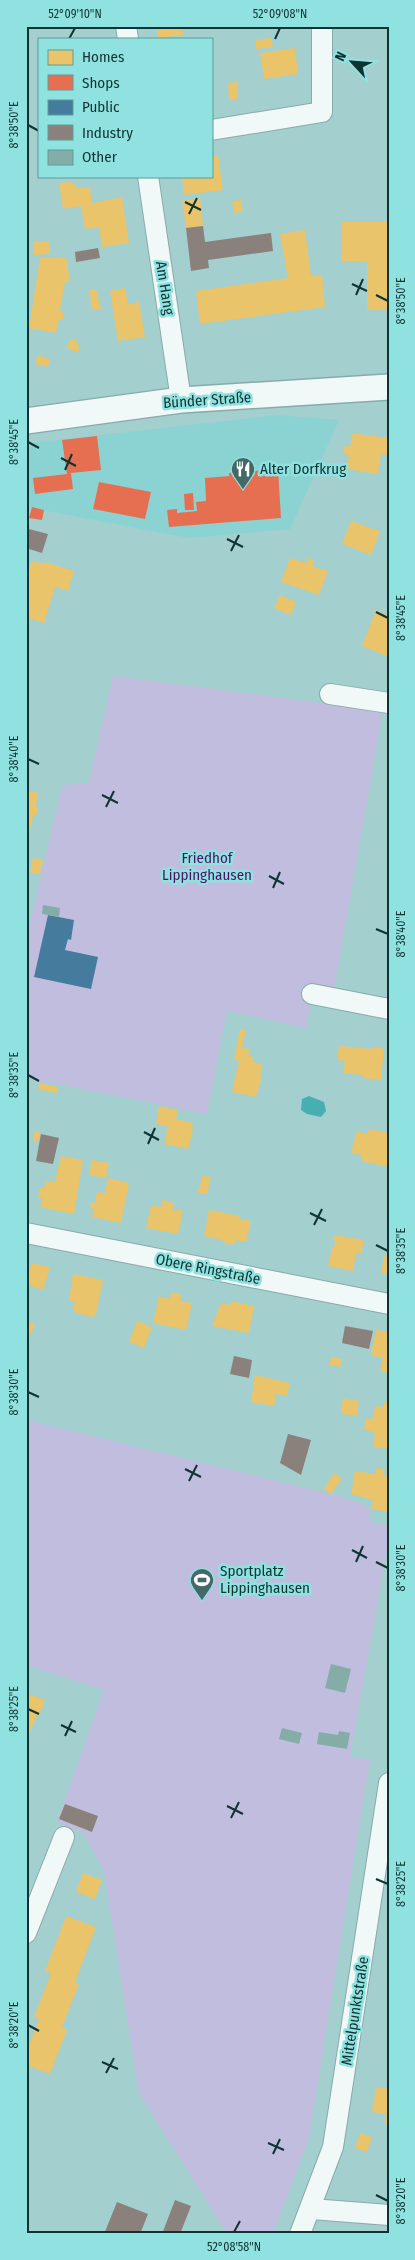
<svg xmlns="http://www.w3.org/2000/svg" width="415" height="2260" font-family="'Fira Sans Condensed',sans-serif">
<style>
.built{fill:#8bd3d2}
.green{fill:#c0bddf}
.water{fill:#45b0af}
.homes{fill:#e9c46a}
.shops{fill:#e76f51}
.public{fill:#457b9d}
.industry{fill:#8a817c}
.building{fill:#85ada8}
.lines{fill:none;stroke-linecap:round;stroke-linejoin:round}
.minor-casing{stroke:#88abaa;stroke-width:22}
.major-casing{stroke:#88abaa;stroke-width:28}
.minor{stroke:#f1f8f8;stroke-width:20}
.major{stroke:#f1f8f8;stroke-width:25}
.ticks{fill:none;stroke:#0f3332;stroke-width:2}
.labels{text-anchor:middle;stroke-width:5;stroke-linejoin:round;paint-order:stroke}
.street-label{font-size:15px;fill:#0f3332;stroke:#90e2e0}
.poi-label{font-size:15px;fill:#0f3332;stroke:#90e2e0;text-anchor:start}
.park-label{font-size:15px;fill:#4c1364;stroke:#90e2e0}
.neatline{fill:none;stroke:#0f3332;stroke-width:2}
.ticks-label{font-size:12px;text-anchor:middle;fill:#0f3332}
</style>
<rect width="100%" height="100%" fill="#a3cfce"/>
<!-- built -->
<polygon class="built" points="277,415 339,420 290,529 189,538 26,507 26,463 31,443"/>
<!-- green -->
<g class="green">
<polygon points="113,676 383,711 334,990 314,986 306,1028 227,1011 207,1114 26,1078 26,942 62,785 89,783"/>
<polygon points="26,1420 343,1497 369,1507 369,1522 389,1526 389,1537 350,1758 370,1759 309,2138 273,2234 227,2234 139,2093 104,1872 84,1833 57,1822 104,1690 26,1665"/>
</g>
<!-- water -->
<polygon class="water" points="309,1096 324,1102 326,1111 321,1117 307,1114 301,1110 302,1099"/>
<!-- homes -->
<g class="homes">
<polygon points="157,26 182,26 183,35 158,38"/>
<polygon points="271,38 273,47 256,49 255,40"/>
<polygon points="295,48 298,74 264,79 260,53"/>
<polygon points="237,82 238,99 229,100 228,83"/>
<polygon points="218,155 223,190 184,195 182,176 211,176 211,156"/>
<polygon points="69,182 76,184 76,187 90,188 92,203 122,197 129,243 102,247 99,227 85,229 81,206 63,209 59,183"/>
<polygon points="200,198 203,226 186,228 182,201"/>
<polygon points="241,200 243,211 234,213 232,201"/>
<polygon points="342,222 389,222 389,310 367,310 367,261 342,261"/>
<polygon points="305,230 311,276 322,275 325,307 200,324 196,291 288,278 280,234"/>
<polygon points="49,241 50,254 34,255 33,242"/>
<polygon points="66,257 70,282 65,282 60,310 64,314 63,319 58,321 56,333 29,328 40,258"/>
<polygon points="125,288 128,304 139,302 145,337 118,341 110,291"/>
<polygon points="96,289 101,309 92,310 89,290"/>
<polygon points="70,339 78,341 79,352 67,349"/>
<polygon points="38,355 50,359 48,367 35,364"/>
<polygon points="352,433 389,438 389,455 381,454 378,474 347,469 349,455 343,454 344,446 350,447"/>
<polygon points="351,521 380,531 371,555 342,544"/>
<polygon points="290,558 306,563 308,558 314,560 312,566 328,571 319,595 281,582"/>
<polygon points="32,561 44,564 45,562 74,571 68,591 55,587 44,623 28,618 29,615 26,614 26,579"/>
<polygon points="280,595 296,602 291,615 274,608"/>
<polygon points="376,610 389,616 389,657 362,646"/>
<polygon points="26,790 38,793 36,805 38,809 37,814 33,816 31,828 26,827"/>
<polygon points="33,858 43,860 40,874 30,872"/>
<polygon points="240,1029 246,1029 242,1048 250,1049 248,1056 254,1057 253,1062 262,1064 260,1076 262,1076 256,1097 232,1092 239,1060 234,1059"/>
<polygon points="339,1046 372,1049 372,1047 384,1048 381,1080 362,1078 363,1075 343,1073 345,1061 337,1060"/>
<polygon points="39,1083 58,1087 57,1093 38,1089"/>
<polygon points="159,1106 178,1110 176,1119 193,1123 192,1130 193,1131 188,1149 164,1144 168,1126 156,1124"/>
<polygon points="369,1129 389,1133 389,1167 361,1161 362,1155 351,1153 357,1131 367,1134"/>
<polygon points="35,1130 40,1132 38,1142 33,1141"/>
<polygon points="61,1156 83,1160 74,1214 40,1207 42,1198 38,1197 40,1187 44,1188 46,1181 55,1182"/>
<polygon points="92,1160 109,1163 106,1178 89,1175"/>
<polygon points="202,1176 211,1177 207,1194 198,1193"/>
<polygon points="108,1178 129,1183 121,1223 92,1217 94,1209 90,1208 91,1202 95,1203 97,1192 105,1193"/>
<polygon points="162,1200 174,1203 172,1209 183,1211 178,1234 146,1228 151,1205 161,1207"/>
<polygon points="209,1210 240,1216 240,1219 251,1221 246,1242 235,1240 234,1245 222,1242 223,1240 204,1236"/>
<polygon points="334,1235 364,1240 361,1253 356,1253 353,1271 328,1266 332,1248 335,1246"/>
<polygon points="384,1256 389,1257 389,1274 381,1273"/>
<polygon points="32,1263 50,1267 43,1290 26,1284 26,1271 29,1271"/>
<polygon points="73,1274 103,1280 96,1314 93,1317 76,1313 73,1310 75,1302 69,1301"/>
<polygon points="171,1292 182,1295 180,1301 192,1303 186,1330 153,1323 159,1296 170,1299"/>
<polygon points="231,1301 254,1306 249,1333 212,1326 221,1303 230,1305"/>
<polygon points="26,1321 35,1324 26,1346"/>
<polygon points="137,1321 152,1327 144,1348 129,1342"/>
<polygon points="376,1330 389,1332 389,1373 382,1372 380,1369 383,1358 371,1355"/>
<polygon points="331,1357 342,1359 340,1367 329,1365"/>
<polygon points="255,1375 290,1383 287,1396 276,1394 274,1406 251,1402"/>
<polygon points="343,1398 359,1401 357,1416 341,1414"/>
<polygon points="384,1401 389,1402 389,1449 373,1447 375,1433 364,1429 366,1418 373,1419 375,1406 383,1407"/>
<polygon points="376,1468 385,1469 384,1475 389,1476 389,1512 371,1509 373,1500 351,1494 355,1471 375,1474"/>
<polygon points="334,1473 342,1478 331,1494 324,1489"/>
<polygon points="26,1693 45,1700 40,1714 38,1713 26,1741"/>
<polygon points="83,1873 102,1880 95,1899 76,1892"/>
<polygon points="66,1916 96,1927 75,1982 79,1984 62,2027 67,2030 50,2074 26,2065 26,2053 39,2019 34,2017 51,1973 45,1971"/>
<polygon points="376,2087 389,2089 389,2125 385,2124 386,2114 372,2112"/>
<polygon points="360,2133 372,2137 367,2152 355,2148"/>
</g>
<!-- shops -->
<g class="shops">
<polygon points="97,436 101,470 71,473 73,489 35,494 33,478 67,474 62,440"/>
<polygon points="278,469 281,518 169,527 167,510 177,509 177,513 197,511 196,502 206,501 205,478 229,476 229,473"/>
<polygon points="99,482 151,492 145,519 93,509"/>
<polygon points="193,493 194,510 185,510 184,494"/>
<polygon points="32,507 44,510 42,520 29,518"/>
</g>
<!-- public -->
<polygon class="public" points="48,915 74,920 71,940 68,939 65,950 98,957 91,989 34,977"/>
<!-- industry -->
<g class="industry">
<polygon points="203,226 205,242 271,233 273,251 208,260 209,268 191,271 186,228"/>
<polygon points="98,248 100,258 76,262 75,252"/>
<polygon points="29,529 48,534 42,553 26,548"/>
<polygon points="41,1134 59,1138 53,1164 36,1161"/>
<polygon points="345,1326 373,1331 369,1349 342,1343"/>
<polygon points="234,1356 252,1360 249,1378 230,1374"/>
<polygon points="288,1434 311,1440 301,1475 280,1463"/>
<polygon points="65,1804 98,1816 92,1832 59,1819"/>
<polygon points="175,2200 191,2206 180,2234 162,2234"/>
<polygon points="117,2202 148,2214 140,2234 104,2234"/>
</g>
<!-- building -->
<g class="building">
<polygon points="43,905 60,908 59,917 42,914"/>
<polygon points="331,1664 351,1669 345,1693 325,1688"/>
<polygon points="282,1728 302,1733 299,1744 279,1739"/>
<polygon points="339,1731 350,1733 347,1749 317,1744 319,1732 338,1735"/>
</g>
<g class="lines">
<!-- minor casing -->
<g class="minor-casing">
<g id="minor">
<polyline points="126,26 128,39"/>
<polyline points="211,130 322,112 322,26"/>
<polyline points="148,176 181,400"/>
<polyline points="330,694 389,703"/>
<polyline points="312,994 389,1009"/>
<polyline points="26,1233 389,1304"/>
<polyline points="26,1933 64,1837"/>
<polyline points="311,2209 389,2215"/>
<polyline points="300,2234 333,2147 389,1783"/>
</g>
</g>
<!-- major casing -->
<g class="major-casing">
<polyline id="major" points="26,421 181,400 389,387"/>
</g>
<!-- minor -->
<use href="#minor" class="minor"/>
<!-- major -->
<use href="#major" class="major"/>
</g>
<!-- ticks -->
<path class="ticks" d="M 69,39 L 75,28M 275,39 L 280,28M 28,125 L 39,131M 185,202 L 201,210M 189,214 L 197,198M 352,284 L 367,291M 356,295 L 363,279M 376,295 L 388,301M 28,442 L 39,448M 61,458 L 76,466M 65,470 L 72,454M 227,539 L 243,547M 231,551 L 239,535M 376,612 L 388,618M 28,759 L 39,764M 102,795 L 118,803M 106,807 L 114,791M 269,876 L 284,884M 273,888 L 280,872M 376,929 L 388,934M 28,1075 L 39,1081M 144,1132 L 159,1140M 148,1144 L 155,1128M 310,1213 L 326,1221M 314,1225 L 322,1209M 376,1245 L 388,1251M 28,1392 L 39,1397M 185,1469 L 201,1477M 189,1481 L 197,1465M 352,1550 L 367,1558M 356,1562 L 363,1546M 376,1562 L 388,1568M 28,1709 L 39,1714M 61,1725 L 76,1732M 65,1736 L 72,1721M 227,1806 L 243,1814M 231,1818 L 239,1802M 376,1879 L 388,1884M 28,2025 L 39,2031M 102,2062 L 118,2069M 106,2073 L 114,2058M 268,2143 L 284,2150M 273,2154 L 280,2139M 376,2195 L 388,2201M 234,2232 L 240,2221"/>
<!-- icons -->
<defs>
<g id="restaurant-pin" transform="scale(1.25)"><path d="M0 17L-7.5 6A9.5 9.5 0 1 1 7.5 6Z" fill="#436a69" stroke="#90e2e0"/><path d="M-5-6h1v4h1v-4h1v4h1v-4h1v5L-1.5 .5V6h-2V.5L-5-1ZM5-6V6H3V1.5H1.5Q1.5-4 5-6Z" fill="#fff"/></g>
<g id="stadium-pin" transform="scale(1.25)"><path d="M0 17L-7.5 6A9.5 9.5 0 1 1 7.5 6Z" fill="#436a69" stroke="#90e2e0"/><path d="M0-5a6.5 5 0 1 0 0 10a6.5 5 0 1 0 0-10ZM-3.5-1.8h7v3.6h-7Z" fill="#fff"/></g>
</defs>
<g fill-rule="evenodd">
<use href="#restaurant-pin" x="243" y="469"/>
<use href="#stadium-pin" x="202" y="1580"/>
</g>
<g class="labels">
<!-- street labels -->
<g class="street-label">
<text transform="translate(165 288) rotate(81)" y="5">Am Hang</text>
<text transform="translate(207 400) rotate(-4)" y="5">Bünder Straße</text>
<text transform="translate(208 1269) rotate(11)" y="5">Obere Ringstraße</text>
<text transform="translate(355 2011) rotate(-81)" y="5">Mittelpunktstraße</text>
</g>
<!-- poi labels -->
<g class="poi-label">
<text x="260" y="474">Alter Dorfkrug</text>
<text x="220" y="1576">Sportplatz<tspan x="220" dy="17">Lippinghausen</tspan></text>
</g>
<!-- park labels -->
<g class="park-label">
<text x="207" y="863">Friedhof<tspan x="207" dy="17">Lippinghausen</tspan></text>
</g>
</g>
<!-- border -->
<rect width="415" height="2260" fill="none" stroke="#90e2e0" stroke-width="55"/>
<!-- legend -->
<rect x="38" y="38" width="175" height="140" fill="#90e2e0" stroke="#5c9c9a"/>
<rect x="48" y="50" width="25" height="15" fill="#e9c46a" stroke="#5c9c9a"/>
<text x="82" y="62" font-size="15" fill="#0f3332">Homes</text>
<rect x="48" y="75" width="25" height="15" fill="#e76f51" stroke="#5c9c9a"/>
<text x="82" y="88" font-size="15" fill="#0f3332">Shops</text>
<rect x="48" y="100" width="25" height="15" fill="#457b9d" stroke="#5c9c9a"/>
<text x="82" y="112" font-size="15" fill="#0f3332">Public</text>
<rect x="48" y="125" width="25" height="15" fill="#8a817c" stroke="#5c9c9a"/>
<text x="82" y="138" font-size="15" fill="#0f3332">Industry</text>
<rect x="48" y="150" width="25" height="15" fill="#85ada8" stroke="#5c9c9a"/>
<text x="82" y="162" font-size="15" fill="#0f3332">Other</text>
<!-- north arrow -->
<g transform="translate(352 62) rotate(296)" stroke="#90e2e0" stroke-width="4" paint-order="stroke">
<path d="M0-4L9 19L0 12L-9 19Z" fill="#0f3332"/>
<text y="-8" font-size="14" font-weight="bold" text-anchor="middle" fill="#0f3332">N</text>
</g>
<rect x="28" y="28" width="360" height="2204" class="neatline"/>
<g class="ticks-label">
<text x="75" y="18">52°09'10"N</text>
<text x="280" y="18">52°09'08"N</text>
<text transform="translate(14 125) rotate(-90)" y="4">8°38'50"E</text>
<text transform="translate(401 301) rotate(-90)" y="4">8°38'50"E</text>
<text transform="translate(14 442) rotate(-90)" y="4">8°38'45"E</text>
<text transform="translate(401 618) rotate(-90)" y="4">8°38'45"E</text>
<text transform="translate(14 759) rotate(-90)" y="4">8°38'40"E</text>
<text transform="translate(401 934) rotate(-90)" y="4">8°38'40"E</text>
<text transform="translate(14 1075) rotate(-90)" y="4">8°38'35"E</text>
<text transform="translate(401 1251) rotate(-90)" y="4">8°38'35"E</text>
<text transform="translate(14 1392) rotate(-90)" y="4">8°38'30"E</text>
<text transform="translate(401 1568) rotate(-90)" y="4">8°38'30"E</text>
<text transform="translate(14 1709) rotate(-90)" y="4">8°38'25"E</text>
<text transform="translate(401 1884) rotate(-90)" y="4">8°38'25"E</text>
<text transform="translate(14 2025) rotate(-90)" y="4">8°38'20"E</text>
<text transform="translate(401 2201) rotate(-90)" y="4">8°38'20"E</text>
<text x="234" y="2251">52°08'58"N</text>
</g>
</svg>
